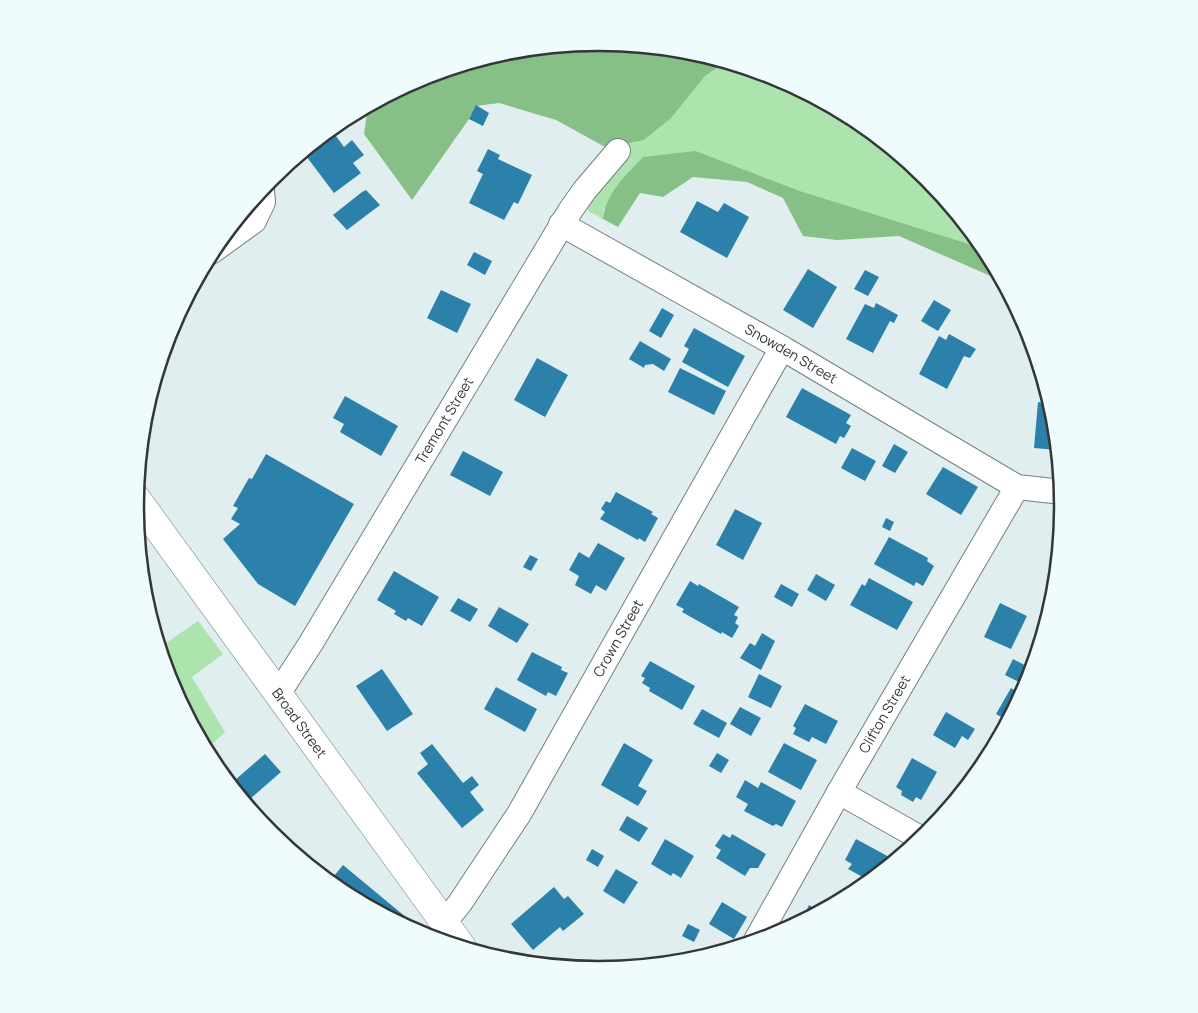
<svg xmlns="http://www.w3.org/2000/svg" width="1198" height="1013" font-family="Manrope,sans-serif">
<style>
.green{fill:#ade3ad}
.forest{fill:#86c087}
.building{fill:#2c81aa}
.lines{fill:none;stroke-linecap:round;stroke-linejoin:round}
.minor-casing{stroke:#747e80;stroke-width:26}
.primary-casing{stroke:#747e80;stroke-width:29}
.minor{stroke:#fff;stroke-width:24}
.primary{stroke:#fff;stroke-width:28}
.labels{text-anchor:middle;stroke-width:5;stroke-linejoin:round;paint-order:stroke}
.street-label{font-size:14px;fill:#323737;stroke:#effbfc}
.rim{fill:none;stroke:#323737;stroke-width:2.5}
</style>
<rect width="100%" height="100%" fill="#e1eeef"/>
<!-- green -->
<g class="green">
<polygon points="599,43 690,51 777,78 857,121 927,179 985,249 800,191 696,151 604,209 603,219 588,211 588,207 607,148 644,140 662,125"/>
<polygon points="198,621 223,654 192,677 225,732 206,750 170,684 159,648"/>
</g>
<!-- forest -->
<g class="forest">
<polygon points="599,43 690,51 725,62 705,76 671,118 644,140 607,148 556,120 499,103 476,106 469,119 412,200 364,134 368,106 422,78 509,51"/>
<path d="M 696,151 L 800,191 L 985,249 L 1002,281 L 899,236 L 837,240 L 803,236 L 783,198 L 747,182 L 693,177 L 663,197 L 640,193 L 618,227 L 603,219 C 606,193 626,175 643,157 Z"/>
</g>
<!-- building -->
<g class="building">
<polygon points="476,105 489,113 483,126 469,119"/>
<polygon points="331,129 344,147 352,140 364,155 353,163 361,173 334,193 303,152"/>
<polygon points="488,149 500,155 498,159 532,175 518,204 514,202 504,220 469,203 483,174 477,171"/>
<polygon points="366,190 380,205 347,230 333,215 362,192"/>
<polygon points="697,201 718,212 724,203 749,217 727,258 680,232"/>
<polygon points="474,252 492,261 485,275 467,265"/>
<polygon points="808,269 837,287 813,328 783,310"/>
<polygon points="865,270 879,277 868,296 854,289"/>
<polygon points="441,290 471,304 457,333 427,318"/>
<polygon points="934,300 951,310 938,331 921,321"/>
<polygon points="876,303 898,315 894,323 890,321 873,353 846,339 865,304 874,308"/>
<polygon points="662,308 674,315 661,338 649,331"/>
<polygon points="694,328 745,356 728,387 682,362 689,349 684,346"/>
<polygon points="949,334 976,349 970,358 964,356 947,389 919,374 939,336 946,340"/>
<polygon points="640,341 671,359 664,371 653,364 645,365 644,368 629,359"/>
<polygon points="537,358 568,375 545,417 514,400"/>
<polygon points="680,368 726,391 714,415 668,392"/>
<polygon points="802,388 851,415 846,423 851,426 844,438 840,436 836,444 786,417"/>
<polygon points="345,396 398,426 381,456 340,432 344,424 333,418"/>
<polygon points="1038,402 1050,404 1054,416 1057,450 1034,448"/>
<polygon points="894,444 908,452 895,473 882,466"/>
<polygon points="852,448 876,461 865,481 841,468"/>
<polygon points="463,451 503,472 490,496 450,475"/>
<polygon points="266,454 354,504 295,606 258,584 223,539 240,524 231,519 238,508 233,506 249,478 252,479"/>
<polygon points="943,467 978,487 961,515 926,494"/>
<polygon points="616,492 653,512 651,514 658,518 645,542 639,538 638,540 600,519 605,512 601,509 606,501 610,503"/>
<polygon points="735,509 762,523 743,560 716,545"/>
<polygon points="886,518 894,522 890,531 882,527"/>
<polygon points="889,537 928,558 927,561 934,566 923,586 916,582 914,586 874,564"/>
<polygon points="598,543 625,558 606,591 596,585 591,594 575,585 579,576 569,570 579,552 589,558"/>
<polygon points="530,555 538,559 531,571 523,567"/>
<polygon points="394,571 439,597 422,626 408,618 406,621 394,614 396,611 377,600"/>
<polygon points="816,574 835,585 826,601 807,590"/>
<polygon points="869,578 913,602 897,630 850,605 862,584 865,586"/>
<polygon points="690,581 698,586 699,584 739,607 734,615 738,617 735,623 739,626 732,638 722,632 721,634 682,612 684,609 676,605"/>
<polygon points="781,584 799,594 792,607 774,597"/>
<polygon points="458,598 478,609 470,622 450,611"/>
<polygon points="1000,603 1027,616 1011,649 984,637"/>
<polygon points="499,607 529,624 517,643 488,626"/>
<polygon points="762,633 775,641 761,670 740,658 750,643 755,646"/>
<polygon points="532,652 562,667 561,670 568,673 556,696 548,692 546,696 517,680"/>
<polygon points="1013,659 1032,669 1027,686 1005,675"/>
<polygon points="650,661 695,686 682,710 649,691 650,688 642,683 645,678 641,676"/>
<polygon points="382,669 413,714 387,731 356,686"/>
<polygon points="759,674 782,686 771,708 748,697"/>
<polygon points="496,687 537,709 525,732 484,709"/>
<polygon points="1011,688 1022,695 1008,721 996,714"/>
<polygon points="805,704 838,721 826,744 812,737 809,742 793,734 796,728 793,726"/>
<polygon points="740,707 761,718 751,736 730,724"/>
<polygon points="702,709 727,723 719,738 693,724"/>
<polygon points="946,712 975,729 968,740 962,736 955,748 933,735"/>
<polygon points="624,743 653,760 638,786 647,791 638,806 601,785"/>
<polygon points="784,743 817,760 801,790 768,772"/>
<polygon points="432,744 463,783 472,776 479,785 470,792 484,810 462,828 417,773 428,764 420,753"/>
<polygon points="717,753 729,760 721,773 709,766"/>
<polygon points="265,754 281,772 251,798 235,780"/>
<polygon points="912,758 937,772 921,800 916,797 913,802 901,795 902,791 896,787"/>
<polygon points="745,780 758,788 761,782 796,801 782,827 776,824 773,826 744,811 748,804 736,797"/>
<polygon points="627,816 648,828 639,842 619,830"/>
<polygon points="723,834 730,838 732,834 766,854 758,868 750,868 745,876 716,858 721,850 715,846"/>
<polygon points="665,839 694,856 681,878 673,873 671,876 651,864"/>
<polygon points="856,839 891,858 887,866 888,867 870,881 848,869 852,864 845,860"/>
<polygon points="592,849 604,856 598,867 586,860"/>
<polygon points="343,865 413,923 409,928 341,892 329,882"/>
<polygon points="616,869 638,882 624,904 603,891"/>
<polygon points="554,887 564,899 568,896 584,914 563,931 560,927 533,950 511,924"/>
<polygon points="722,902 747,917 734,939 709,924"/>
<polygon points="809,905 821,912 800,923"/>
<polygon points="688,924 700,930 694,942 682,936"/>
</g>
<g class="lines">
<!-- minor casing -->
<g class="minor-casing">
<g id="minor">
<path id="s1" d="M 561,224 L 782,348 L 1017,487 L 1062,492"/>
<polyline points="211,252 254,221 263,202 262,190"/>
<path id="s2" d="M 278,694 L 311,643 L 570,211 L 584,191 L 618,151"/>
<polyline points="839,792 922,839"/>
<path id="s3" d="M 444,923 L 460,903 L 519,814 L 782,348"/>
<path id="s4" d="M 755,942 L 839,792 L 1017,487"/>
</g>
</g>
<!-- primary casing -->
<g class="primary-casing">
<g id="primary">
<path id="s5" d="M 136,498 L 462,947"/>
</g>
</g>
<!-- minor -->
<use href="#minor" class="minor"/>
<!-- primary -->
<use href="#primary" class="primary"/>
</g>
<g class="labels">
<!-- street labels -->
<g class="street-label">
<text dy="5" stroke="none"><textPath href="#s1" startOffset="264">Snowden Street</textPath></text>
<text dy="5" stroke="none"><textPath href="#s2" startOffset="320">Tremont Street</textPath></text>
<text dy="5" stroke="none"><textPath href="#s3" startOffset="334">Crown Street</textPath></text>
<text dy="5" stroke="none"><textPath href="#s4" startOffset="262">Clifton Street</textPath></text>
<text dy="5" stroke="none"><textPath href="#s5" startOffset="278">Broad Street</textPath></text>
</g>
</g>
<!-- crop -->
<path d="M0 0H1198V1013H0ZM144 506a455 455 0 1 1 910 0a455 455 0 1 1-910 0Z" fill="#effbfc" fill-rule="evenodd"/>
<path class="rim" d="M144 506a455 455 0 1 1 910 0a455 455 0 1 1-910 0Z"/>
</svg>
